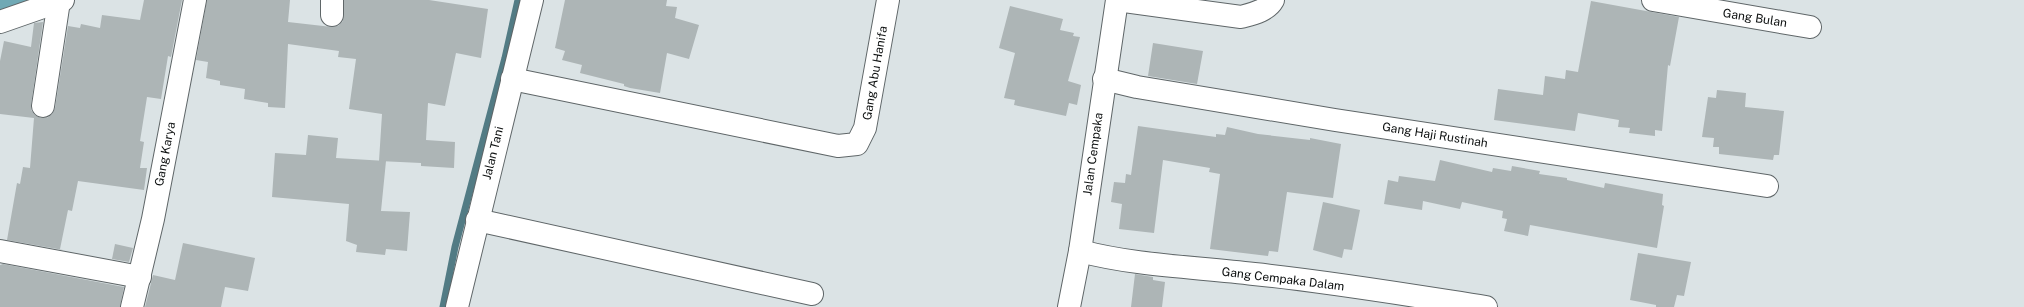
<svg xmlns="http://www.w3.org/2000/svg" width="2024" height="307" font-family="'Public Sans',sans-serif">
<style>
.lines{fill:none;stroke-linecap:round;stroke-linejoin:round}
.stream{stroke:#527b84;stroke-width:7}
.river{stroke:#70a9b5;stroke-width:42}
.building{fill:#adb5b6}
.minor-casing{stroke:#5f6668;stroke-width:24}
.minor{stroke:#fff;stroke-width:22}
.labels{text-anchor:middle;stroke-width:3;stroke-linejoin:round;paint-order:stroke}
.street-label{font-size:12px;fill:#0d1010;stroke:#fff}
</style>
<rect width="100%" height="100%" fill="#dbe3e5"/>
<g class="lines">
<!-- stream -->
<polyline class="stream" points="443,307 455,247 505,58 518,0"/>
<!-- river -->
<polyline class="river" points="0,10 29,0"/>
</g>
<!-- building -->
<g class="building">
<polygon points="144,0 182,0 171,57 168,56 161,99 147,97 140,141 144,142 140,168 147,168 144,190 78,181 72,211 68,210 60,249 63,250 7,240 17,183 20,184 23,167 30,168 34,118 0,114 0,61 4,41 31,47 34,23 43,22 31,105 31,110 35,115 41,118 47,118 52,114 55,108 68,26 80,28 81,24 100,28 102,15 140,20"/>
<polygon points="207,0 290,0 288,22 332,27 338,26 343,21 344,0 429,0 488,9 481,58 456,53 445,106 428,103 426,140 455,142 454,168 421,166 421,163 379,161 382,114 349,109 356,59 338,57 339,51 288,44 285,108 268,107 268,103 244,99 245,89 220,85 220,81 206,78 208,62 196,60"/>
<polygon points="565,0 667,0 666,6 677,7 675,18 699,25 689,59 667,53 660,93 630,88 624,86 624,84 580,73 582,65 562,60 565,51 555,48"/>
<polygon points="1591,1 1679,17 1670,66 1668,65 1662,131 1655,130 1655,136 1629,133 1630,128 1618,127 1619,120 1578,113 1575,131 1494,120 1498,89 1543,95 1545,76 1565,79 1566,70 1578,72"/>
<polygon points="1010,6 1063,19 1060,30 1074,33 1073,36 1080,37 1068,81 1081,85 1077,105 1069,103 1066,116 1014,105 1015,100 1004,98 1015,53 999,48"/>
<polygon points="1153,43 1203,51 1197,84 1148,76"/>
<polygon points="1717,90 1746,93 1745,107 1784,111 1779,155 1774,155 1773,160 1719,154 1719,147 1713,147 1714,138 1702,137 1708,97 1716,98"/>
<polygon points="1138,126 1216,137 1216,134 1225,135 1227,127 1258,134 1310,140 1310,138 1341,144 1333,198 1287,192 1278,252 1269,251 1268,256 1210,249 1220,174 1209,172 1210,168 1163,160 1154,233 1119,229 1122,204 1111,202 1114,182 1125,183 1126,174 1131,175"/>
<polygon points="308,135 338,138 336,158 386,161 381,211 410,212 407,251 386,249 385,255 356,252 357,245 346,241 349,204 272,197 275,153 306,155"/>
<polygon points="1440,160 1492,172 1493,168 1511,171 1512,166 1540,171 1539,174 1567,178 1567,180 1604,188 1605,183 1663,194 1662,205 1664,206 1657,248 1530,225 1528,236 1504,231 1507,219 1502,218 1503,211 1462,202 1460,209 1423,201 1422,210 1384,204 1388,180 1398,182 1399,176 1435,181"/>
<polygon points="1323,202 1360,210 1352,250 1344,249 1342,258 1313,250"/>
<polygon points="183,243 255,258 248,291 225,287 221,307 145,307 153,275 175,280"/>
<polygon points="115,244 133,248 129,262 112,259"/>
<polygon points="1638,253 1691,262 1684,296 1677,295 1674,307 1656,307 1656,305 1630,300"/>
<polygon points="3,264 124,287 120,307 0,307 0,265"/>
<polygon points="1135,274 1153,277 1153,280 1165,282 1162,307 1131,307"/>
</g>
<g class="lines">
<!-- minor casing -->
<g class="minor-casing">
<g id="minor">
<path d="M 1117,0 L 1241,17 C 1252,14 1267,11 1273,0"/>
<polyline points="1653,0 1810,27"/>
<polyline points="332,15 332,0"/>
<polyline points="0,22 63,0"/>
<polyline points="512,79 838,146 857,144 865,128 888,0"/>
<polyline points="1104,79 1137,87 1335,120 1767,186"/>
<polyline points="43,106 59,1"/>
<polyline points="477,220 812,294"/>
<polyline points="0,251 140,277"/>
<path d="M 1080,251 C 1137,266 1196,267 1254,274 C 1332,282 1409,295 1486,307"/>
<polyline points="132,307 153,219 195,0"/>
<polyline points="457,307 532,0"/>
<polyline points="1069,307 1080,251 1117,0"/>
</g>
</g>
<!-- minor -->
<use href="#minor" class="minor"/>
</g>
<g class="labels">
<!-- street labels -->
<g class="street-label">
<text transform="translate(1755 18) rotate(9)" y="4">Gang Bulan</text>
<text transform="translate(875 73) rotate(-80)" y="4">Gang Abu Hanifa</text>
<text transform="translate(1435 135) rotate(9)" y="4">Gang Haji Rustinah</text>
<text transform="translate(493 153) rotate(-76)" y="4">Jalan Tani</text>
<text transform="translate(165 154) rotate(-79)" y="4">Gang Karya</text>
<text transform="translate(1093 154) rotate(-82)" y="4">Jalan Cempaka</text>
<text transform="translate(1283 279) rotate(7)" y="4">Gang Cempaka Dalam</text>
</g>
</g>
</svg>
